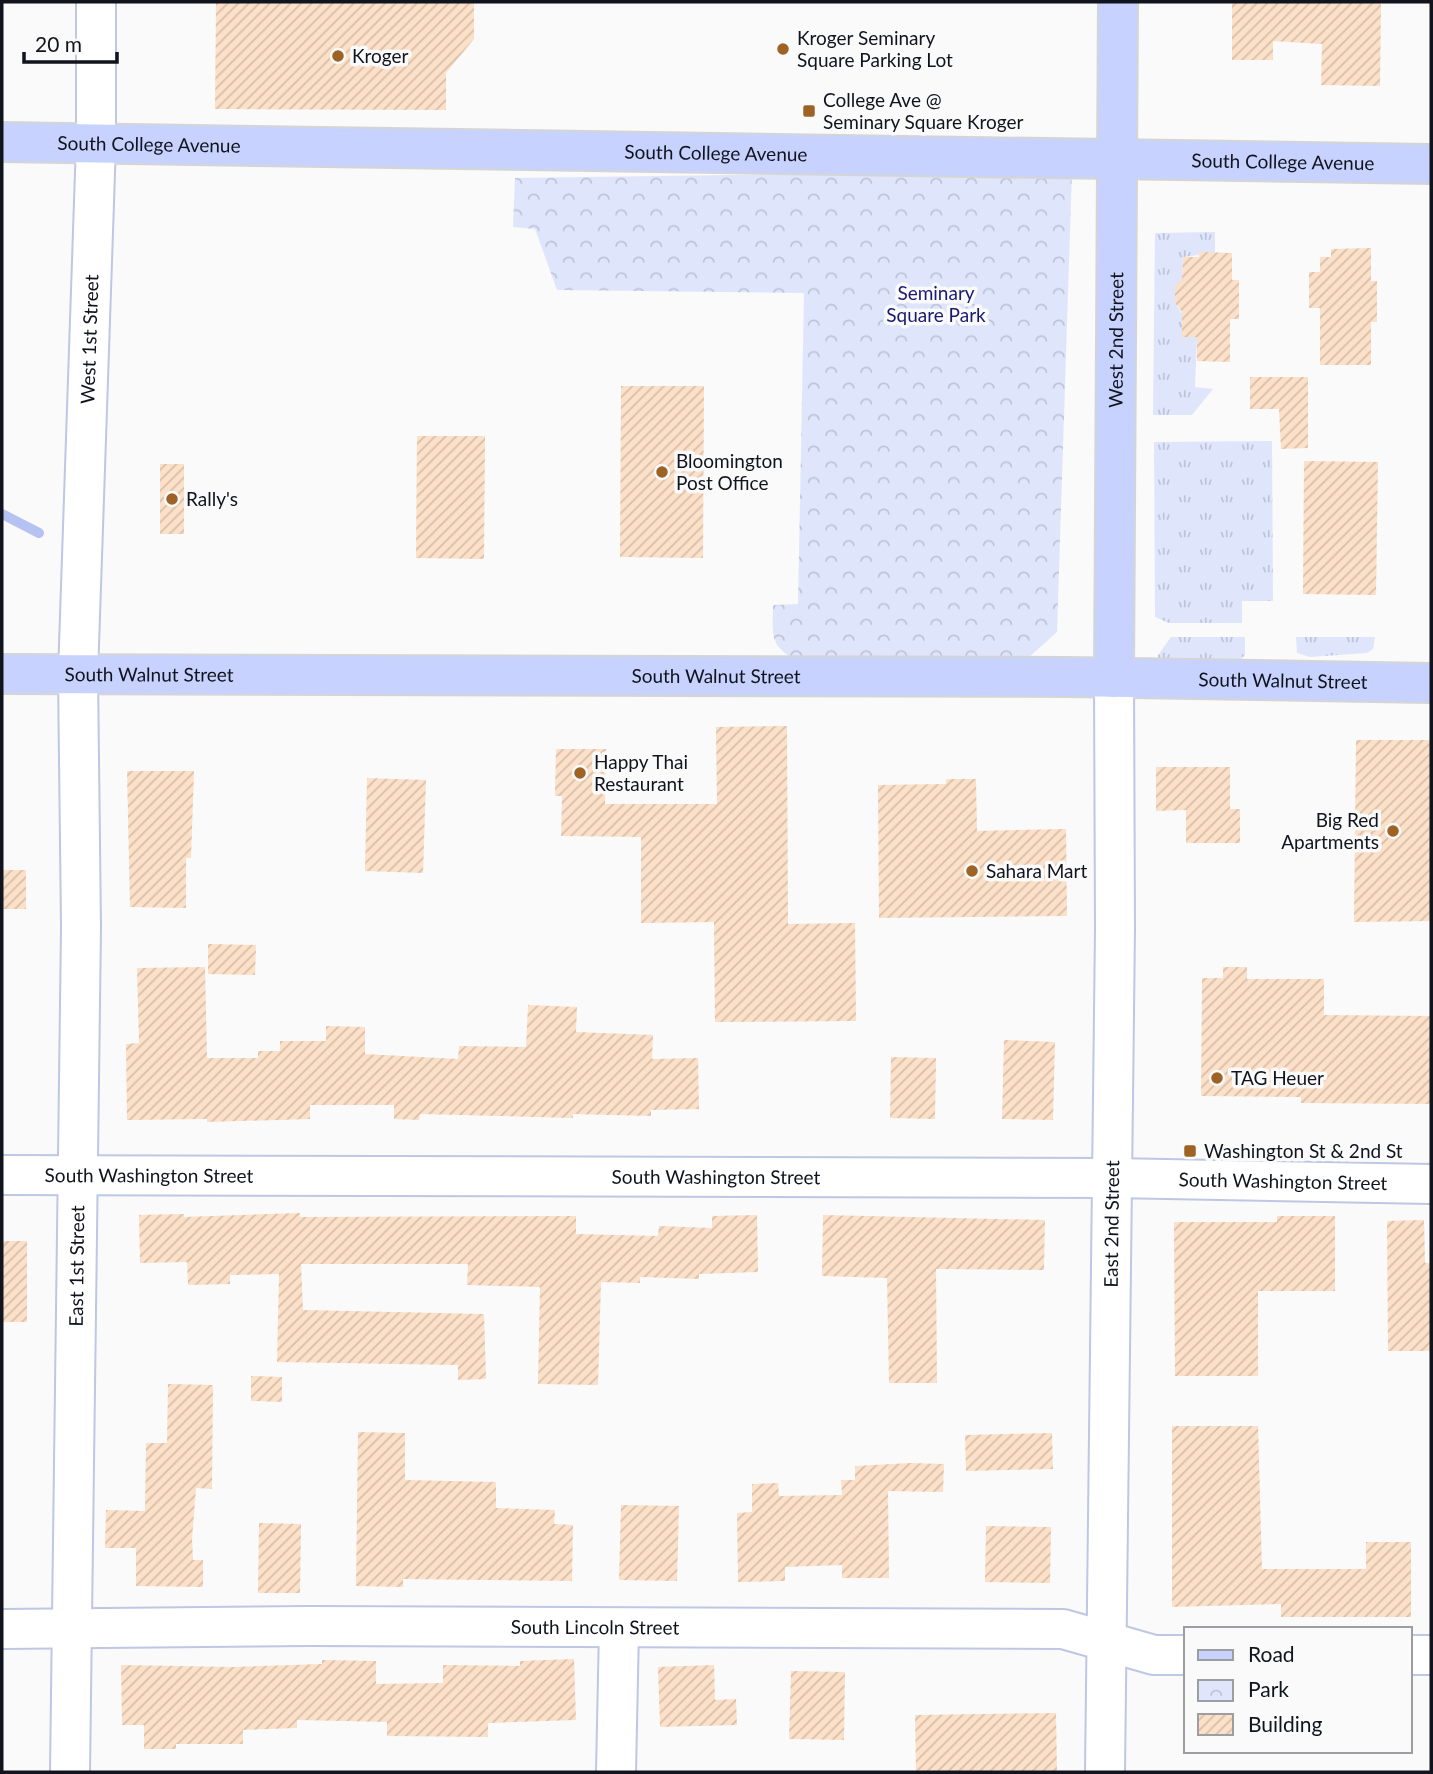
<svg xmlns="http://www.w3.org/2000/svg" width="1433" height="1774" font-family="Lato,sans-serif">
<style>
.grass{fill:url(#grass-tufts)}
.park{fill:url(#park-crowns)}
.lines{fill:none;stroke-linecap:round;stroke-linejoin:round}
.stream{stroke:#b6c3f2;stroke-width:10}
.building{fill:url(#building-hatch)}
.minor-casing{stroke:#bec7e3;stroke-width:42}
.major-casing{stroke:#d4d5d6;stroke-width:42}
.minor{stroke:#fff;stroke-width:38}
.major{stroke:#c7d3fe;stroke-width:38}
.poi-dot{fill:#9e6224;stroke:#fafafa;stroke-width:2.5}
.labels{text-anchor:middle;stroke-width:7;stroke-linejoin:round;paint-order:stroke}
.poi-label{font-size:19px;fill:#11131d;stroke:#fafafa;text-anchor:start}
.street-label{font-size:19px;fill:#11131d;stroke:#fafafa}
.park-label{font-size:19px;fill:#181a70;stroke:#fafafa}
</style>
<defs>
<pattern id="grass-tufts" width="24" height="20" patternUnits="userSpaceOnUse" patternTransform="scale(1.75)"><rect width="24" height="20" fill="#dfe6fc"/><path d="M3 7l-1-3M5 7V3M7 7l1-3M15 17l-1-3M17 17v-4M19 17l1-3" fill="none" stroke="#bec4d8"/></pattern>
<pattern id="park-crowns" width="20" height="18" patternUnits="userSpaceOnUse" patternTransform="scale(1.75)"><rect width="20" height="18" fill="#dfe6fc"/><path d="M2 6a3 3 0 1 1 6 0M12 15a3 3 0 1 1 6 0" fill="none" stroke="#bec4d8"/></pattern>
<pattern id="building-hatch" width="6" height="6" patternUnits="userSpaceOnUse" patternTransform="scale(1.75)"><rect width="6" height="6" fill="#fce0c8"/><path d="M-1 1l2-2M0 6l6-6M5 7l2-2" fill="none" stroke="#d7bfab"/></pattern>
</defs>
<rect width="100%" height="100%" fill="#fafafa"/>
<!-- grass -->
<g class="grass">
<polygon points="1215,232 1215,253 1183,257 1182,279 1175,286 1175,303 1197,337 1195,387 1213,389 1192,415 1153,415 1155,233"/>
<polygon points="1272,441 1273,601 1242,601 1242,623 1169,623 1155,617 1154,442"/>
<polygon points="1171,637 1245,637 1245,655 1239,661 1158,664 1158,655"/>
<polygon points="1296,637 1375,637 1373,649 1367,653 1310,657 1297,653"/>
</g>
<!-- park -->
<path class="park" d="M 1072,170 L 1057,632 L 1027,659 L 795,659 C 768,646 773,631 773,605 L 798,604 L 804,293 L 557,290 L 535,229 L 513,227 L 515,178 Z"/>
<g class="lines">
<!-- stream -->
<polyline class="stream" points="2,514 39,533"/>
</g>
<!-- building -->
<g class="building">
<polygon points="216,2 474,2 474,39 446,73 446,110 215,109"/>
<polygon points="1232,2 1381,2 1380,86 1321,85 1322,44 1273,41 1273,60 1232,60"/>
<polygon points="1371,248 1371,281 1377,281 1377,322 1371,322 1371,365 1320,365 1320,308 1309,308 1309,272 1320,272 1320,257 1331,257 1331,249"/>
<polygon points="1199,252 1232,253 1232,280 1239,280 1239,319 1230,319 1230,362 1197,361 1197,337 1182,337 1182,312 1175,303 1175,286 1182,279 1183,257 1199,257"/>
<polygon points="1250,377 1308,377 1308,448 1281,449 1279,409 1250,409"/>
<polygon points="621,386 704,386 703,558 620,557"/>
<polygon points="417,436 485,436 484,559 416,558"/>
<polygon points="1304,461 1378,462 1376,595 1303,594"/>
<rect x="160" y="464" width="24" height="70"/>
<polygon points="787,726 788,924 855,923 856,1021 715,1022 714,922 641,923 641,837 561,836 562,796 555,796 556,749 606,749 605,804 717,804 716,727"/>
<polygon points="1356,740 1431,740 1431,921 1354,922"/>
<polygon points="1156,767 1230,767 1230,809 1240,809 1240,843 1186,843 1186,810 1156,811"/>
<polygon points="127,771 194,771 191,858 186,858 186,908 130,907"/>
<polygon points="367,778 426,780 423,873 365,871"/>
<polygon points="946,779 976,779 977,831 1066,829 1067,916 879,918 878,785 946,784"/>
<rect x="2" y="870" width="24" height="39"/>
<polygon points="208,944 256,945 255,975 208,974"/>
<polygon points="205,967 207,1058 258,1058 258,1051 280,1051 280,1041 326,1041 326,1026 365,1027 365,1054 458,1059 459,1046 526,1047 528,1005 577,1007 576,1032 653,1035 652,1059 698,1058 699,1109 651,1110 651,1116 573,1114 573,1118 420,1114 419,1120 394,1119 394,1105 310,1105 310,1119 207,1122 207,1119 127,1120 126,1044 139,1043 137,968"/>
<polygon points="1223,967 1247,967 1247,979 1324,979 1324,1015 1431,1016 1431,1104 1301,1103 1301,1097 1201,1096 1202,978 1223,978"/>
<polygon points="1004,1040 1055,1042 1053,1120 1002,1119"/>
<polygon points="891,1057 936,1058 935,1119 890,1118"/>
<polygon points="300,1213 300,1217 576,1216 576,1234 658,1236 659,1226 712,1228 712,1216 757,1215 758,1272 699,1274 699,1279 640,1277 640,1283 601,1282 598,1385 538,1384 540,1287 467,1285 468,1264 301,1264 303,1310 484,1314 486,1379 458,1380 458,1365 277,1362 279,1274 230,1275 230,1284 188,1285 187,1262 140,1263 139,1215 184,1214 184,1217"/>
<polygon points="823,1215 1045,1220 1044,1270 936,1269 937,1383 889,1383 887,1278 822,1276"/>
<polygon points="1277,1216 1335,1216 1335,1291 1258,1291 1258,1376 1175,1376 1174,1222 1277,1222"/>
<polygon points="1424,1220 1425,1263 1431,1263 1431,1351 1388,1351 1387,1221"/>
<rect x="2" y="1241" width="25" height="81"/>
<polygon points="251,1376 282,1377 282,1402 251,1401"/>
<polygon points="168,1384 213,1385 212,1489 196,1488 192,1539 193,1560 203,1560 203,1587 136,1586 136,1548 105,1548 106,1510 145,1511 146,1443 167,1443"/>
<polygon points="1172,1426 1258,1426 1262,1569 1366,1569 1366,1542 1411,1542 1411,1617 1281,1617 1281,1604 1172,1607"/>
<polygon points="358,1432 405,1433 405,1480 496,1482 496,1508 555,1510 554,1524 573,1525 572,1581 403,1579 403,1587 356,1586"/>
<polygon points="1052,1433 1053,1469 966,1471 965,1435"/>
<polygon points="910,1463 944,1464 943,1492 888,1491 889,1578 842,1578 842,1565 785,1567 785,1581 738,1582 737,1513 752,1512 752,1484 778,1483 779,1496 842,1495 841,1480 855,1480 855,1466"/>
<polygon points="621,1505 679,1506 677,1581 619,1580"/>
<polygon points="259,1523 301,1524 300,1593 258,1593"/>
<polygon points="986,1526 1051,1527 1050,1583 985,1582"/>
<polygon points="574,1659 576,1720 488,1723 488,1737 387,1736 387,1722 297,1720 297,1728 243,1730 243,1744 176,1744 176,1749 144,1749 144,1725 122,1725 121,1665 232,1667 322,1664 322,1660 376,1661 376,1684 443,1683 443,1665 520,1666 520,1661"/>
<polygon points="714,1665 715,1700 736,1699 737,1725 660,1727 658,1667"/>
<polygon points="791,1671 845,1672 844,1740 789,1739"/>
<polygon points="1056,1713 1057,1772 916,1772 915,1715"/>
</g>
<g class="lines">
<!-- minor casing -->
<g class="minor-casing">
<g id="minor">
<path id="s1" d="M 2,1175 L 1113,1178 L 1431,1184"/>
<path id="s2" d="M 2,1629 L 308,1626 L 1063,1629 L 1154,1655 L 1186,1655"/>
<polyline points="1410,1655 1431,1655"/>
<path id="s3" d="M 70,1772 L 81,927 L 78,675 L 96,143 L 96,2"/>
<polyline points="616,1772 619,1629"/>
<path id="s4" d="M 1105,1772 L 1115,929 L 1114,678"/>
</g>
</g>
<!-- major casing -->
<g class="major-casing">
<g id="major">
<path id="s5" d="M 2,142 L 1431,164"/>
<path id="s6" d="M 2,674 L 1068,677 L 1431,683"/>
<path id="s7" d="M 1114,678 L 1118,2"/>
</g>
</g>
<!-- minor -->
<use href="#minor" class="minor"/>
<!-- major -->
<use href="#major" class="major"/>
</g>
<!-- markers -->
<g class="poi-dot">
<circle cx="783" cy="49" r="7"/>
<circle cx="338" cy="56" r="7"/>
<rect x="802" y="104" width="14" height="14" rx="3.5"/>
<circle cx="662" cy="472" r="7"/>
<circle cx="172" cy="499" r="7"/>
<circle cx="580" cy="773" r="7"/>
<circle cx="1393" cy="831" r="7"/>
<circle cx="972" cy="871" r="7"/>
<circle cx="1217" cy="1078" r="7"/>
<rect x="1183" y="1144" width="14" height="14" rx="3.5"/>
</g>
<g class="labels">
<!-- poi labels -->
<g class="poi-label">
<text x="797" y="45">Kroger Seminary<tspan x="797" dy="22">Square Parking Lot</tspan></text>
<text x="352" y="63">Kroger</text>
<text x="823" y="107">College Ave @<tspan x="823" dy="22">Seminary Square Kroger</tspan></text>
<text x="676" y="468">Bloomington<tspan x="676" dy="22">Post Office</tspan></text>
<text x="186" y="506">Rally's</text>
<text x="594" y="769">Happy Thai<tspan x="594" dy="22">Restaurant</tspan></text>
<text x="1379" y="827" text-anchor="end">Big Red<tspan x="1379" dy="22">Apartments</tspan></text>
<text x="986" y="878">Sahara Mart</text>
<text x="1231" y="1085">TAG Heuer</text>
<text x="1204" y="1158">Washington St &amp; 2nd St</text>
</g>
<!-- street labels -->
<g class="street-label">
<text dy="7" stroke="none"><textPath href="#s5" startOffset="147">South College Avenue</textPath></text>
<text dy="7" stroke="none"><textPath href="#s5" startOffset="714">South College Avenue</textPath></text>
<text dy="7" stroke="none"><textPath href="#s5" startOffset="1281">South College Avenue</textPath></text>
<text dy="7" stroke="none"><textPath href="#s3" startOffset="1433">West 1st Street</textPath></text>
<text dy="7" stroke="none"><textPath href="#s7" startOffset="338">West 2nd Street</textPath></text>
<text dy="7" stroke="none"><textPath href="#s6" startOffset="147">South Walnut Street</textPath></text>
<text dy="7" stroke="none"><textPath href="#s6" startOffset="714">South Walnut Street</textPath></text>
<text dy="7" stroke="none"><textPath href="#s6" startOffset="1281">South Walnut Street</textPath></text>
<text dy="7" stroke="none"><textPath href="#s1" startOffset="147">South Washington Street</textPath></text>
<text dy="7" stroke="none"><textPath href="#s1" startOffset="714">South Washington Street</textPath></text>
<text dy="7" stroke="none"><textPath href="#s1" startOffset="1281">South Washington Street</textPath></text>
<text dy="7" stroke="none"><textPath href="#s4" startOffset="548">East 2nd Street</textPath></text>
<text dy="7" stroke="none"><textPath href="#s3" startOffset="506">East 1st Street</textPath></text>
<text dy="7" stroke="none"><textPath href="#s2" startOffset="593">South Lincoln Street</textPath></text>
</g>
<!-- park labels -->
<g class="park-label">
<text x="936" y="300">Seminary<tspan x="936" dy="22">Square Park</tspan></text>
</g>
</g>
<!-- border -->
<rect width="1433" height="1774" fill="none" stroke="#11131d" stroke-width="7"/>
<!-- legend -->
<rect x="1184" y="1627" width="228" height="126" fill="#fafafa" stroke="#9d9ea2" stroke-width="2"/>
<rect x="1198" y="1650" width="35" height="10" fill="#c7d3fe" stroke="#9d9ea2" stroke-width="2"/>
<text x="1248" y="1662" font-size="21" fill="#11131d">Road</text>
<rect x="1198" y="1680" width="35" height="21" fill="url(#park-crowns)" stroke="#9d9ea2" stroke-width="2"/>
<text x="1248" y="1697" font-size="21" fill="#11131d">Park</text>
<rect x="1198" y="1714" width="35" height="21" fill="url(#building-hatch)" stroke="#9d9ea2" stroke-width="2"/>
<text x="1248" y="1732" font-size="21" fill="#11131d">Building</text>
<!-- scale -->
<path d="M24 52v10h93v-10" fill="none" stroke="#11131d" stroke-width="3.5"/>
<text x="35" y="52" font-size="21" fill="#11131d" stroke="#fafafa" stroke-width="5" paint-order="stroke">20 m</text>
</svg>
